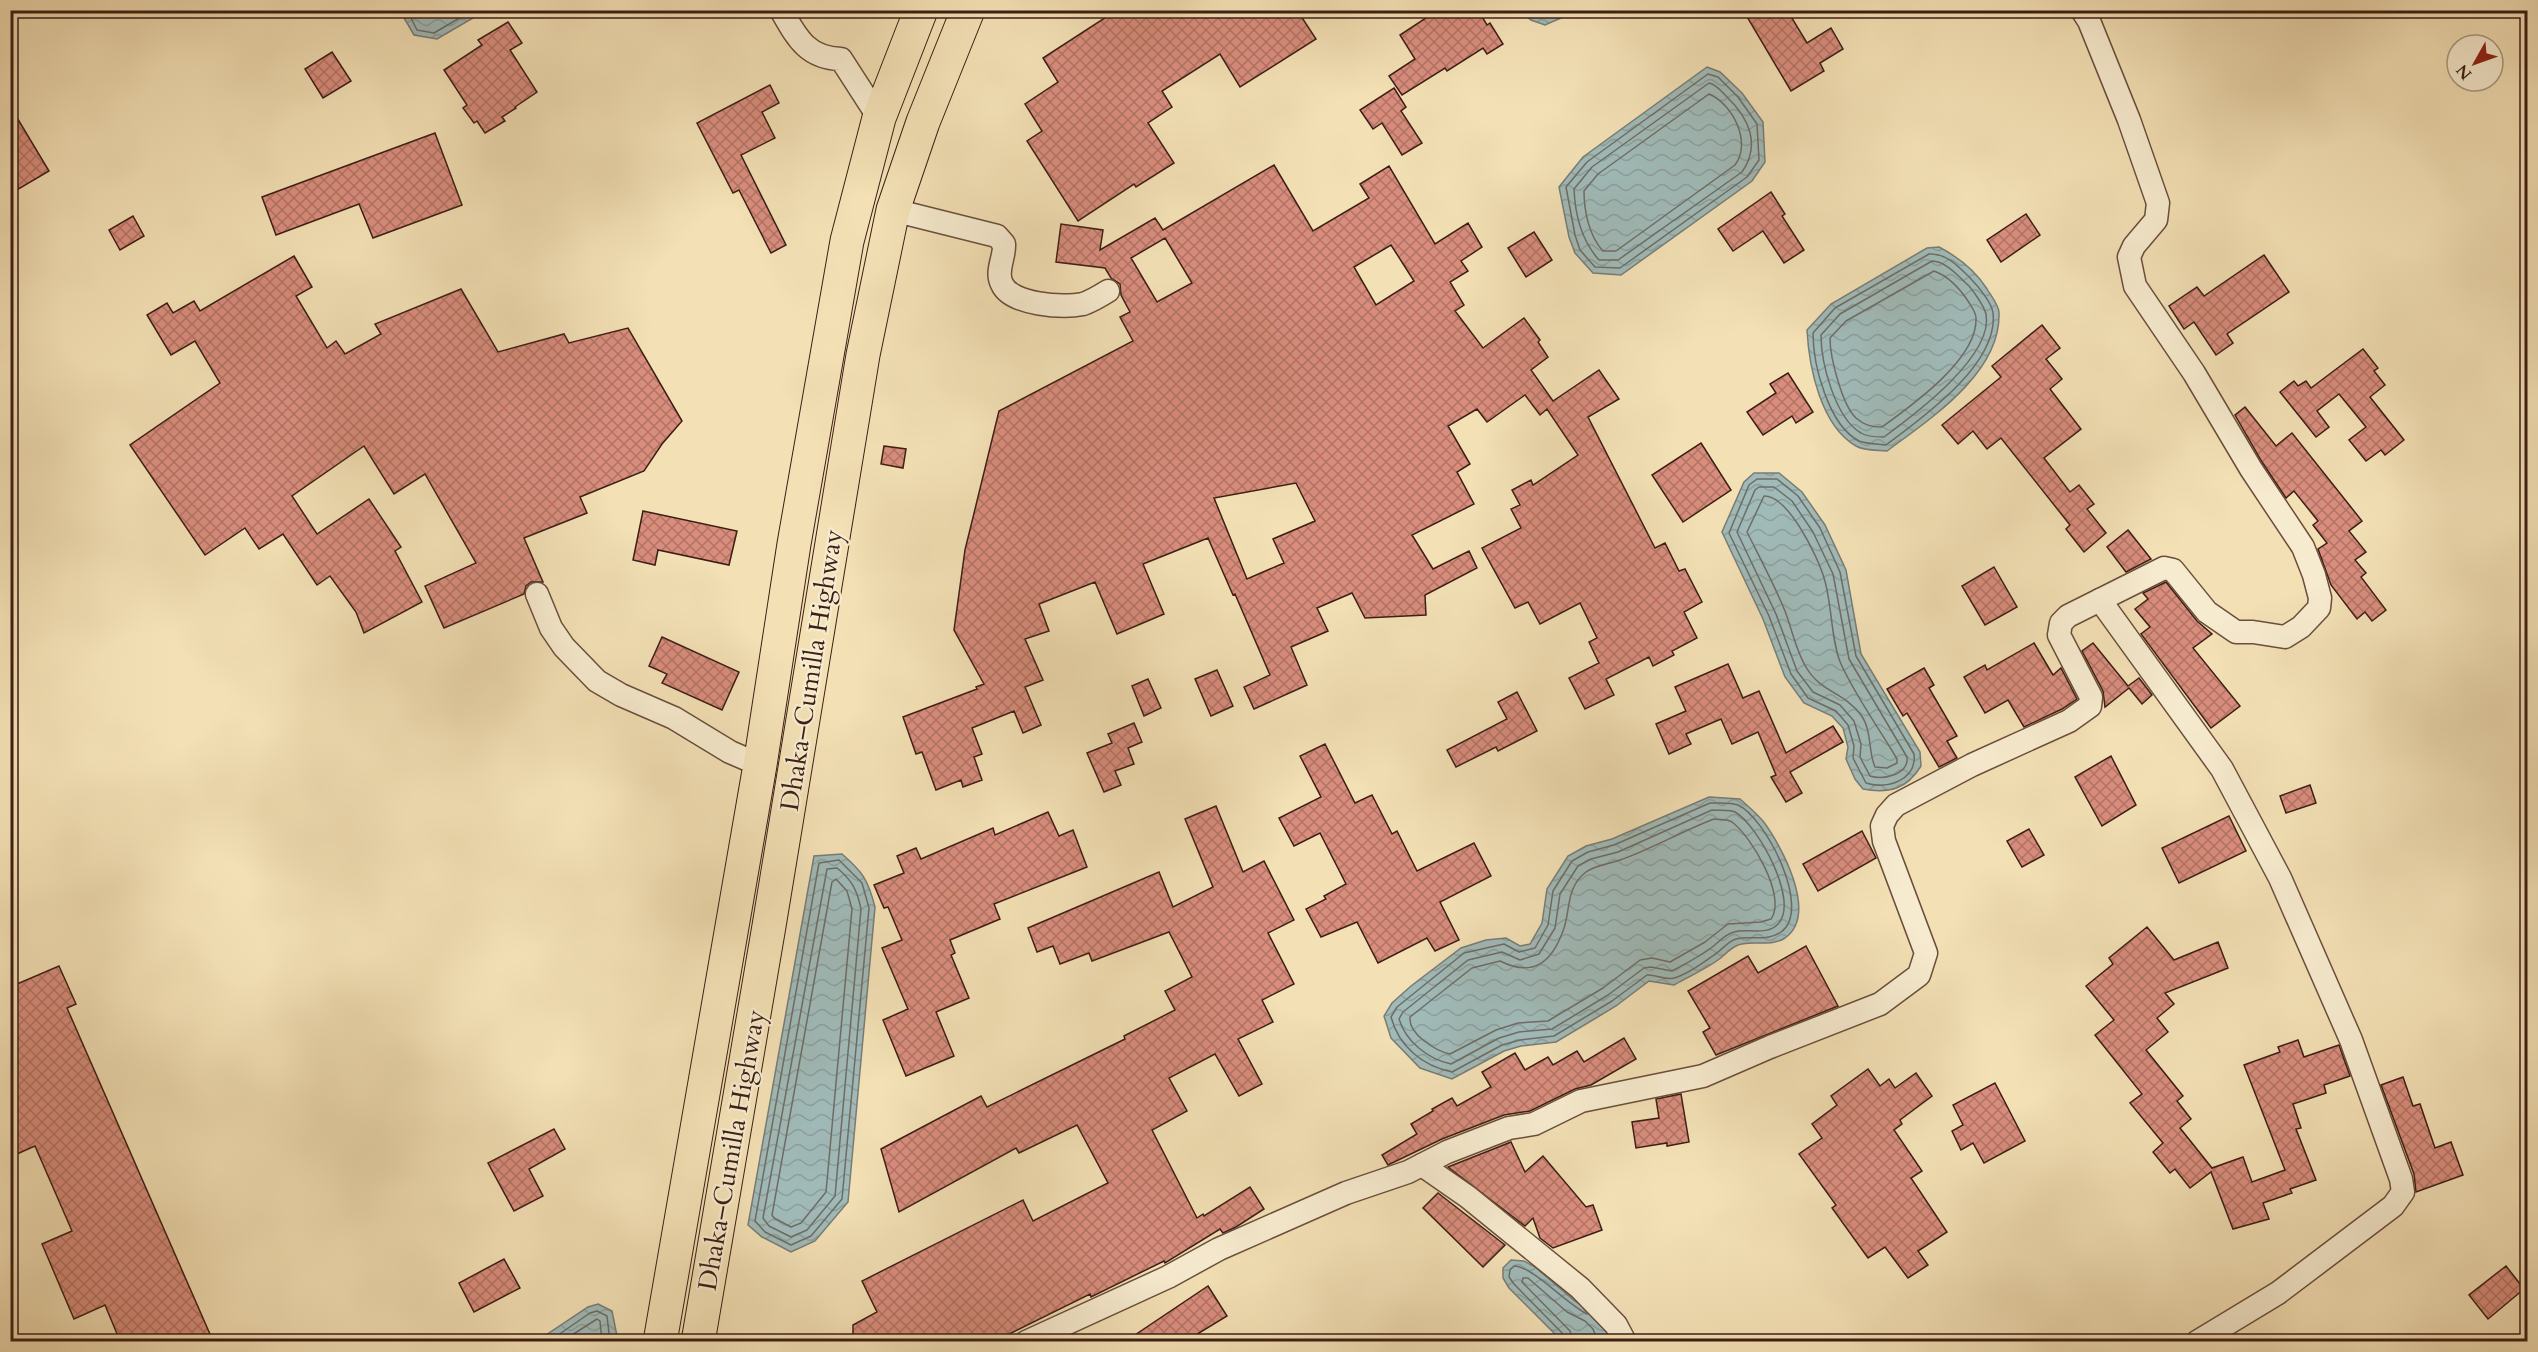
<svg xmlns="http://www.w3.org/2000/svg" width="2538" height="1352" font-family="Cardo,serif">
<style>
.water{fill:url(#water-waves);stroke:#787c76;stroke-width:1.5}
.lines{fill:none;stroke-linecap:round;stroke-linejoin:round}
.shore{stroke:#6e6c66;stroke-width:1.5}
.building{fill:url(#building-cross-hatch);stroke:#3c1e14;stroke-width:1.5;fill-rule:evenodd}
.minor-casing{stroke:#6a4e3c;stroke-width:25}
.trunk-casing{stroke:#3c1e14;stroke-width:35}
.minor{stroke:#f7ebcf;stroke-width:22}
.trunk{stroke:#f3e0b5;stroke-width:33}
.labels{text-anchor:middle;stroke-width:4.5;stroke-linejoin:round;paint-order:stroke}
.street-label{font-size:26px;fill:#3c1e14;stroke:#f7ebcf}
</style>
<defs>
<pattern id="water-waves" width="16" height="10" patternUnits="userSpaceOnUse" patternTransform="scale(1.5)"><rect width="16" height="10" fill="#a0bab8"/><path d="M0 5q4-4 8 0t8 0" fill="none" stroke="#8b9f9d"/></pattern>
<pattern id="building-cross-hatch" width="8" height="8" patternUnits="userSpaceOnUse" patternTransform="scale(1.5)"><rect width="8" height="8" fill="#d98d7d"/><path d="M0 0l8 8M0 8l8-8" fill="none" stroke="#b17365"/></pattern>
</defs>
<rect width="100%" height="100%" fill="#f3e0b5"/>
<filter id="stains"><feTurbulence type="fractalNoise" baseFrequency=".00333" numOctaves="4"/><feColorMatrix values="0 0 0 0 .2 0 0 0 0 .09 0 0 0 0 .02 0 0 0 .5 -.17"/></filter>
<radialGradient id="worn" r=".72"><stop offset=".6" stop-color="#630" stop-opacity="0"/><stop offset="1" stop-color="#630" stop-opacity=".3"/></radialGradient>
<!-- water -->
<g class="water">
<polygon points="400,11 485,11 437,39 414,35"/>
<polygon points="1520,11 1577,11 1545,25 1531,20"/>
<polygon points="1707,67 1720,72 1742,93 1763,122 1765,162 1752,181 1621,275 1593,273 1575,253 1569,237 1559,187 1583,157"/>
<path d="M 1939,247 C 1958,257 1975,270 1987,289 C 1991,296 1999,305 1999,313 C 2001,373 1930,419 1887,451 C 1878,450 1864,451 1856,446 C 1821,426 1809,368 1807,330 L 1831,304 L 1927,248 Z"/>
<path d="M 1754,473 L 1779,473 L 1802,492 L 1825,525 L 1846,570 L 1861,654 L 1920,752 L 1921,766 C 1907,789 1889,794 1863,789 L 1855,779 L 1846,759 L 1848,747 L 1843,728 L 1832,716 L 1804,703 L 1785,677 L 1763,619 L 1722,532 L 1744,482 Z"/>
<path d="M 1709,797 L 1740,799 C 1748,806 1756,813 1763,821 C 1781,845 1819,914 1785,938 C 1769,948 1749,939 1736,946 C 1729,949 1724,956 1718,960 C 1704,970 1688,977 1674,985 L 1649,981 L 1616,1006 L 1556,1042 L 1521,1046 L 1504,1051 L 1452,1079 L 1420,1068 L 1391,1038 L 1384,1016 L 1392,1003 L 1411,986 L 1461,948 L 1486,940 L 1506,938 L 1520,946 L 1530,944 L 1542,923 L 1547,889 L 1568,856 L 1586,846 L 1612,839 Z"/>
<path d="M 842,854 C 863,872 868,880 875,907 L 848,1202 L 815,1241 L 791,1252 L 762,1237 L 748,1225 L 814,856 Z"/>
<polygon points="1511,1260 1524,1261 1535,1267 1575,1301 1593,1310 1605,1321 1612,1341 1562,1341 1509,1288 1503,1278 1503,1268"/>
<polygon points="598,1304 612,1311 617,1336 615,1341 537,1341 588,1307"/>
</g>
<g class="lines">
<!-- shore -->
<g class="shore">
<polyline points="407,10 417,30 434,33 473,10"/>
<polygon points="1708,74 1718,77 1738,97 1757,124 1759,160 1747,177 1620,268 1595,267 1580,250 1575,235 1566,187 1587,162"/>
<path d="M 1709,83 C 1716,84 1721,91 1727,97 C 1749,118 1761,145 1742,172 L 1618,260 L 1599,260 C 1582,241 1575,214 1574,189 L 1592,167 Z"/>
<path d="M 1709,94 C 1733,104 1752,143 1735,165 L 1616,251 L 1603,251 C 1589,236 1584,211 1584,191 L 1598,174 Z"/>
<path d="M 1929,254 C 1947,253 1959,267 1971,279 C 1978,286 1992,303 1993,313 C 1999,364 1922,418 1886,445 C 1878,444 1866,444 1859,441 C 1828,425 1813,364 1813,333 L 1835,308 Z"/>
<path d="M 1932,261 C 1946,261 1959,277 1969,286 C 1974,292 1984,306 1986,314 C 1994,356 1914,415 1884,437 C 1877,437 1867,437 1861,433 C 1835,418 1821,363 1821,335 L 1840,314 Z"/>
<path d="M 1934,271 C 1948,276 1960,289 1968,301 C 1971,306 1976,312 1976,318 C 1978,359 1911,406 1882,427 C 1871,427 1864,425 1856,418 C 1842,405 1830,357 1830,338 L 1846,321 Z"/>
<path d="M 1777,479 L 1798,496 L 1820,528 L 1840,572 L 1856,656 L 1914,754 C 1917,780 1887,790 1866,783 L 1853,758 L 1854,746 L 1848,725 L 1836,711 L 1808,698 L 1791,674 L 1769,616 L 1729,533 L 1749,485 L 1757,479 Z"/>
<path d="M 1759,487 L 1774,487 L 1792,501 L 1813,532 L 1833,574 L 1849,659 L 1907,757 C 1909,775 1883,780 1870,776 L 1860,757 L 1861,744 L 1854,721 L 1840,705 L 1813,692 L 1797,671 L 1776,614 L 1737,532 L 1755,490 Z"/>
<path d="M 1764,496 C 1788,495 1818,557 1824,578 C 1832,602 1831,642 1841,664 C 1856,697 1879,728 1897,759 L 1897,763 L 1887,768 L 1875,767 C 1868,751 1872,730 1861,715 C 1844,692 1820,692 1806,667 C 1796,651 1792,629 1785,611 C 1774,584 1760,558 1747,532 Z"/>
<path d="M 1710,803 C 1718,803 1731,802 1738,805 C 1765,817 1813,909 1781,932 C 1767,942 1751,935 1736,939 C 1728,941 1721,951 1714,955 C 1703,963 1687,975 1674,978 C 1666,981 1655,974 1647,975 L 1612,1001 L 1554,1036 L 1520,1040 L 1502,1045 L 1452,1072 C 1423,1066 1399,1047 1391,1017 L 1397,1007 L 1464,953 L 1504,944 L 1519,952 L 1535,948 L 1548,925 L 1553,891 L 1572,861 L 1588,852 L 1614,845 Z"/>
<path d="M 1712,810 C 1718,811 1729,809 1735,812 C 1758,825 1800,902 1778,924 C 1767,936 1747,928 1734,932 C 1725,934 1718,943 1711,948 C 1699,957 1685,964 1672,971 L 1651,967 L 1644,968 L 1608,995 L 1552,1029 L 1519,1032 L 1499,1038 L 1451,1064 C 1428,1059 1406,1042 1399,1019 L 1403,1012 L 1468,960 L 1502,952 L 1520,960 L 1539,954 L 1555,928 L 1560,894 L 1578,866 L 1591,859 L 1618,852 Z"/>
<path d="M 1714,819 C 1720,820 1727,819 1732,822 C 1752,837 1787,897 1771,919 L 1761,922 L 1728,924 L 1705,942 L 1670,962 L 1652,958 L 1640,960 L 1603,988 L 1548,1021 L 1518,1023 L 1496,1030 L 1450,1054 C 1436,1051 1408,1034 1410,1017 L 1472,968 L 1500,961 C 1532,977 1551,964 1563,931 C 1571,911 1565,888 1586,872 C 1595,865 1609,864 1620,860 C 1652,849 1682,831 1714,819 Z"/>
<polygon points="839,860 862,883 869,908 842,1199 811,1236 791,1245 765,1232 755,1221 819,863"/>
<path d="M 827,869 L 837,868 C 852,880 857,890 861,909 L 835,1196 L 807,1230 L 791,1237 L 769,1226 L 763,1218 Z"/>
<polygon points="836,879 847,891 852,909 826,1192 801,1223 791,1227 774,1218 772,1215 832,882"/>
<polyline points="548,1342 590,1313 597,1311 607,1316 610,1342"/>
<polyline points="561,1342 597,1319 600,1321 602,1342"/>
<path d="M 1565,1342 L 1564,1335 L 1514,1284 L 1509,1277 L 1510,1270 L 1514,1266 C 1534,1267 1565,1303 1587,1314"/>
<polyline points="1573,1342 1570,1331 1522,1282 1523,1278 1528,1278 1567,1312 1585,1321 1593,1329 1598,1342"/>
</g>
</g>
<!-- building -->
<g class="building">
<polygon points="1117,10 1297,10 1316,39 1240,87 1220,54 1162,91 1172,107 1148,123 1174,163 1136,187 1134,184 1078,221 1027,141 1042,131 1025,104 1058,82 1043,58"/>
<polygon points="1438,10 1478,10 1487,25 1490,23 1503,44 1487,54 1483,48 1447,71 1445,68 1402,95 1389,76 1415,59 1400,35"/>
<polygon points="1743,10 1787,10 1807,43 1831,28 1843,49 1820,63 1824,71 1791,91"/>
<polygon points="508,22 522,43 510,50 537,92 515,107 516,108 502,117 505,121 485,133 477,121 474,123 463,108 467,105 444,70 482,45 478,40"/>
<polygon points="332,52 351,81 323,98 305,69"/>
<polygon points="770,85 779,103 762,112 775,138 741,155 786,245 771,253 739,190 733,193 697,123"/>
<polygon points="1394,88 1406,107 1401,111 1422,143 1402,155 1382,123 1373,129 1360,110"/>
<polygon points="10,106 49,171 10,194"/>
<polygon points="435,133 462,205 373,238 359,204 276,235 262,197"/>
<path d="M 1274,165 L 1313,231 L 1369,198 L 1360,184 L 1389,166 L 1435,244 L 1468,223 L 1482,247 L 1461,261 L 1468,271 L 1450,282 L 1464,305 L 1455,311 L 1483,348 L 1524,318 L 1540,340 L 1538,342 L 1548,357 L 1531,370 L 1553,401 L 1599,370 L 1619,399 L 1588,417 L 1655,548 L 1665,543 L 1679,571 L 1685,569 L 1702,602 L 1684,612 L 1697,638 L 1672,651 L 1674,655 L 1653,666 L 1649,657 L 1606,679 L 1614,695 L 1585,709 L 1569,678 L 1599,663 L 1589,642 L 1597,638 L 1580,603 L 1540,624 L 1528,602 L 1515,608 L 1482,548 L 1521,528 L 1511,509 L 1520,505 L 1512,490 L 1531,480 L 1533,485 L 1578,455 L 1547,409 L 1540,415 L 1525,395 L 1487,422 L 1477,409 L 1448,426 L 1470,464 L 1457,472 L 1474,504 L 1412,535 L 1433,569 L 1469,551 L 1477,568 L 1425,595 L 1426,615 L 1365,618 L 1352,593 L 1317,608 L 1328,631 L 1291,647 L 1307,685 L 1254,709 L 1244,687 L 1270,675 L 1235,594 L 1233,595 L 1208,538 L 1143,564 L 1164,614 L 1117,634 L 1095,582 L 1039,604 L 1049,631 L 1025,639 L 1043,680 L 1025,687 L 1041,725 L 1023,733 L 1014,711 L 972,728 L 982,754 L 974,757 L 982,780 L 963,787 L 961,780 L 936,790 L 922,752 L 916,754 L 903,717 L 977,689 L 976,687 L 984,684 L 954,630 L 965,550 L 999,411 L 1133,341 L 1120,317 L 1130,312 L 1121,295 L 1120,284 L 1111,278 L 1105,268 L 1056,262 L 1061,224 L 1103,230 L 1100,250 L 1155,218 L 1163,230 ZM 1165,238 L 1192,283 L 1157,302 L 1131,258 ZM 1391,245 L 1414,281 L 1376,305 L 1354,267 ZM 1296,483 L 1315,521 L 1273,539 L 1284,563 L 1247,579 L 1214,498 Z"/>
<polygon points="1771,192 1785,214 1782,216 1804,250 1784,263 1763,231 1733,251 1718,229"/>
<polygon points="2026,214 2040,235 2001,262 1987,240"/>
<polygon points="133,216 144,236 120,250 109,230"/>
<polygon points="1534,232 1552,260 1526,277 1508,248"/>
<polygon points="2264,255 2289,292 2227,334 2233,343 2216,355 2194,322 2184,329 2169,306 2197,287 2204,296"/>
<polygon points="294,256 312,287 296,296 327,348 336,341 345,354 381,334 375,324 461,289 498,352 564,334 569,343 628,328 682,421 662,444 644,471 580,497 587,513 524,538 543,582 531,582 526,586 524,594 444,628 425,586 476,563 425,474 394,494 364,446 292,496 317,534 369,499 401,547 395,551 422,602 364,633 356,612 330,576 317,585 283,534 259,549 245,528 205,555 130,445 220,383 195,341 171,355 147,315 167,303 173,313 194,301 200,311"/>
<polygon points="2042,325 2060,348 2046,359 2062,379 2050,389 2081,429 2044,458 2070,492 2079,485 2094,504 2087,509 2106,533 2084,552 2066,529 2070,525 2001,438 1987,449 1973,431 1958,444 1942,425 2001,377 1992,366"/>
<polygon points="2363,349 2378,368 2374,371 2385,385 2370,397 2404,440 2385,455 2381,450 2366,461 2349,440 2366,427 2339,394 2317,411 2329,427 2316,437 2280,392 2294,381 2298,386 2306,381 2311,388"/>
<polygon points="1788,373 1813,412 1796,423 1792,416 1763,435 1747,412 1776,393 1770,384"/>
<polygon points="2245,407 2276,446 2292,433 2362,521 2349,531 2366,552 2355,560 2366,573 2361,577 2386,610 2372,621 2365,612 2357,619 2331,585 2318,549 2327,543 2313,525 2318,521 2294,491 2286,498 2262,462 2235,415"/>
<polygon points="1701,443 1731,490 1683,522 1652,475"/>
<polygon points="884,446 906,449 903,468 881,464"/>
<polygon points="643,511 737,531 729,565 658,550 655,565 633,560"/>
<polygon points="2128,530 2151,559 2126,572 2107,547"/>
<polygon points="1994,567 2017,607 1985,625 1962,586"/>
<polygon points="2166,582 2197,621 2212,634 2193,648 2240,706 2211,728 2141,634 2150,627 2135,609 2148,599 2143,593"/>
<polygon points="662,637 739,672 722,710 662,683 667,674 649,666"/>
<polygon points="2034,643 2053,675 2061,668 2077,699 2062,709 2024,727 2008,700 1985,713 1964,677 1985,665 1987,670"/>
<polygon points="2093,643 2128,686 2139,678 2152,695 2142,704 2129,688 2105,707 2103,691 2082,651"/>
<polygon points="1728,664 1743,698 1759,691 1786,753 1833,726 1843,742 1790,772 1802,793 1786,802 1771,777 1776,775 1758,732 1732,744 1721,719 1686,734 1691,744 1669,754 1656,724 1686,711 1675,687"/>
<polygon points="1924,668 1934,685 1929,688 1957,736 1947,741 1957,758 1939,767 1907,713 1903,716 1887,689"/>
<polygon points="1217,670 1233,706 1211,716 1195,679"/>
<polygon points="1148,679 1161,708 1144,716 1132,686"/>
<polygon points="1517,692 1537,731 1498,751 1496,747 1456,767 1447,750 1507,719 1498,702"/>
<polygon points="1134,723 1142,742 1128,748 1134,764 1115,771 1121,785 1104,792 1087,753 1112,743 1108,734"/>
<polygon points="1325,744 1355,803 1372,795 1392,834 1397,831 1417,871 1474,843 1491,876 1440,902 1459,940 1435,951 1427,938 1378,963 1357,922 1321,937 1306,909 1326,899 1324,896 1346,884 1320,833 1294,846 1279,818 1321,797 1300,756"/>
<polygon points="2111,756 2136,805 2102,826 2075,777"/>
<polygon points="2310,785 2316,803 2286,813 2280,796"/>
<polygon points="1216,806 1243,872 1264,861 1294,920 1268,933 1294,984 1262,1000 1273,1022 1238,1039 1262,1084 1239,1096 1215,1054 1169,1078 1187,1111 1152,1130 1197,1218 1203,1214 1204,1216 1250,1187 1264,1209 1236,1227 1223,1233 1220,1229 1165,1263 1164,1261 1091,1297 1090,1294 995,1341 853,1341 853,1325 877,1312 862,1281 1023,1200 1033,1221 1108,1183 1077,1125 1019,1153 1016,1148 899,1212 881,1149 981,1096 987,1107 1125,1039 1124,1036 1175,1010 1165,991 1192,977 1169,932 1092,961 1089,953 1060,964 1053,946 1037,952 1028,928 1159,872 1173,907 1213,887 1185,819"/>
<polygon points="1048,812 1059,836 1073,830 1087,867 994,904 1000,919 950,940 955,953 951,955 969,998 936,1012 954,1056 906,1076 883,1020 908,1009 882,948 902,940 888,907 884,908 874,885 904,873 897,856 916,848 921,859 993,828 995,835"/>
<polygon points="2229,816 2246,851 2179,883 2162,848"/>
<polygon points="2029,829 2044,855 2022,867 2007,841"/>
<polygon points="1862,831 1876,858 1818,891 1803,864"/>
<polygon points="2147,927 2174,960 2218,942 2228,968 2165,993 2174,1004 2157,1018 2168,1032 2146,1050 2183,1096 2177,1101 2191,1119 2180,1128 2212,1168 2243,1157 2252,1182 2285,1170 2244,1065 2280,1052 2278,1047 2298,1040 2304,1057 2339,1045 2350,1076 2324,1085 2326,1093 2293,1104 2301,1128 2296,1129 2316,1180 2290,1189 2292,1193 2263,1203 2269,1219 2233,1229 2211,1172 2190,1188 2175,1169 2170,1173 2153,1152 2163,1143 2130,1103 2142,1094 2095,1035 2114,1020 2086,986 2113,964 2109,958"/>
<polygon points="1806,946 1838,1006 1716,1055 1703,1032 1710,1028 1688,991 1748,956 1758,973"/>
<polygon points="59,966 76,1004 67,1008 213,1341 120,1341 105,1305 74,1319 42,1244 72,1231 35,1146 10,1157 10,987"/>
<polygon points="1624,1038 1636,1059 1591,1085 1575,1089 1530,1111 1504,1115 1442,1139 1388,1165 1382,1155 1417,1134 1411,1124 1433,1111 1432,1109 1452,1098 1457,1106 1491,1087 1482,1072 1515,1053 1525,1070 1548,1057 1553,1065 1577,1051 1584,1062"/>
<polygon points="1868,1069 1880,1086 1889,1079 1895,1088 1916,1073 1932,1096 1900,1120 1902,1124 1894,1130 1922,1171 1911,1178 1947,1232 1918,1251 1928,1265 1908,1278 1885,1247 1868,1258 1832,1208 1836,1205 1799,1154 1822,1138 1812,1124 1837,1105 1831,1096"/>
<polygon points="2403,1077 2413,1106 2420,1104 2435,1148 2451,1142 2463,1175 2416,1192 2414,1174 2381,1085"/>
<polygon points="1995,1083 2025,1141 1984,1163 1973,1143 1961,1150 1952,1131 1963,1125 1953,1105"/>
<polygon points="1681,1094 1689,1142 1667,1146 1667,1143 1636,1148 1632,1122 1659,1118 1656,1099"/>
<polygon points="554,1129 565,1149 529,1169 543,1196 514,1211 488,1163"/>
<polygon points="1511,1142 1525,1172 1543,1156 1586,1207 1593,1205 1602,1230 1553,1248 1540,1238 1533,1218 1525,1226 1448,1167"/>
<polygon points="1438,1193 1505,1245 1483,1267 1423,1208"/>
<polygon points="504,1259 520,1288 474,1312 459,1283"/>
<polygon points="2506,1266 2524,1289 2488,1319 2469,1295"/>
<polygon points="1208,1286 1227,1316 1186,1341 1126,1341"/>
</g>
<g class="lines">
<!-- minor casing -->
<g class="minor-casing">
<g id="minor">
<path d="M 781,10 C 797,38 807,58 841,59 L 879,118"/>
<path d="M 893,210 L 997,236 L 1004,244 C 1005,258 995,271 1002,284 C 1011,305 1063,308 1083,304 C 1092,301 1100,296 1108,291"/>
<polyline points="537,594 551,628 564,647 597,681 621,695 674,718 730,752 760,765"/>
<polyline points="2100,600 2222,769 2280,878 2351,1040 2401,1179 2403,1192 2393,1206 2278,1293 2197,1342"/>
<polyline points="1422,1165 1468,1197 1580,1288 1616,1325 1625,1342"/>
<polyline points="1026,1342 1168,1277 1219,1249 1346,1193 1408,1172 1447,1152 1509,1128 1534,1124 1581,1101 1703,1076 1770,1047 1880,1004 1919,975 1926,953 1884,841 1882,826 1887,815 1896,805 1972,765 2069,721 2090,706 2091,697 2059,635 2061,623 2068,616 2164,568 2173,570 2207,612 2236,632 2253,632 2285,637 2301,627 2319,608 2320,598 2314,575 2303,547 2251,469 2194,373 2135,286 2129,257 2134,246 2156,220 2158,203 2129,120 2089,21 2082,10"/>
</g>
</g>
<!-- trunk casing -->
<g class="trunk-casing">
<g id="trunk">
<polyline points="660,1342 760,765 794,544 847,241 879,118 921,10"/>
<polyline points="698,1342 769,926 863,355 893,210 923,122 968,10"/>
</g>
</g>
<!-- minor -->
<use href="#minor" class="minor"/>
<!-- trunk -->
<use href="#trunk" class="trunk"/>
</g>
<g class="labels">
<!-- street labels -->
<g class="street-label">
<text transform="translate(811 670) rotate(-81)" y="9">Dhaka–Cumilla Highway</text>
<text transform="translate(731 1150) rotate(-80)" y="9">Dhaka–Cumilla Highway</text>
</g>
</g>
<!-- margin -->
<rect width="2538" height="1352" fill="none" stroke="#f3e0b5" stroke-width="36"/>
<rect x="12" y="12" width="2514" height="1328" fill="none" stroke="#3c1e14" stroke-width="3"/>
<rect x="18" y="18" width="2502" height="1316" fill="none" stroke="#3c1e14" stroke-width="1.5"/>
<!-- north arrow -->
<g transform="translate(2475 63) rotate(230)"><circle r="28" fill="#f7ebcf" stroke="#ac9984" stroke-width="1.5"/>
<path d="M0-4.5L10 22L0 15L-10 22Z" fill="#8f2418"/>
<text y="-9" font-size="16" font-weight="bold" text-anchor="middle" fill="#3c1e14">N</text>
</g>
<rect width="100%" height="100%" filter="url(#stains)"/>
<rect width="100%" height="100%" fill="url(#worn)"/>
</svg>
